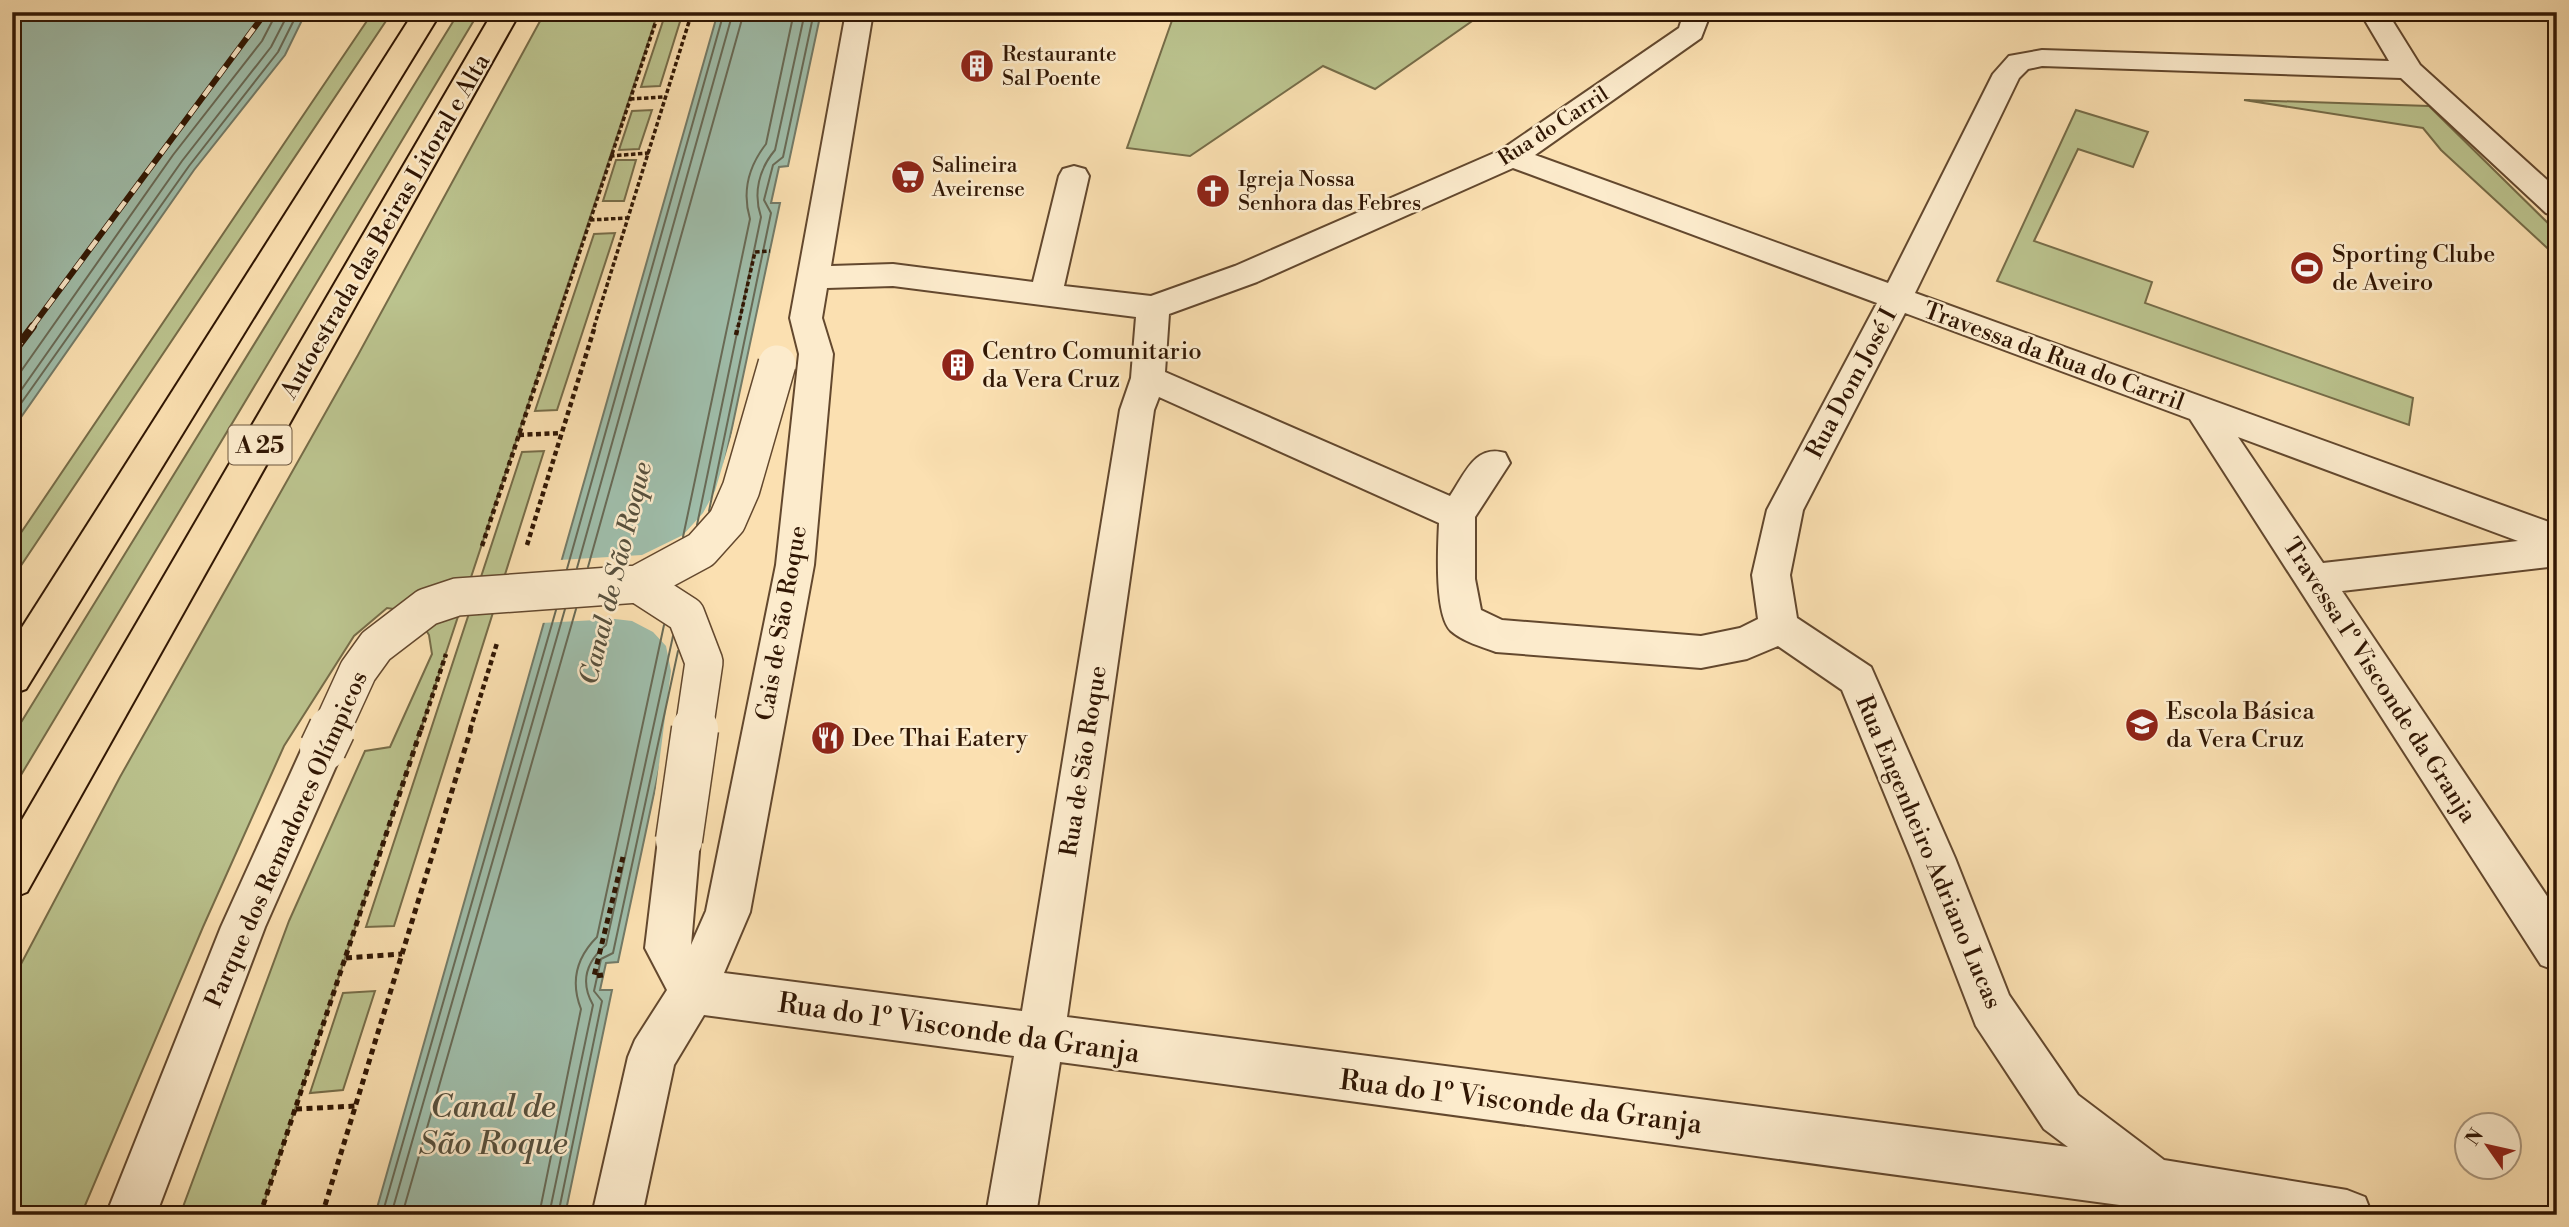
<svg xmlns="http://www.w3.org/2000/svg" width="2569" height="1227" font-family="'Libre Bodoni',serif">
<style>
.green{fill:#bbc38e;stroke:#766c48;stroke-width:2}
.water{fill:#9fbdaa;stroke:#737a67;stroke-width:2}
.pier{fill:#fbe0b1}
.lines{fill:none;stroke-linecap:round;stroke-linejoin:round}
.shore{stroke:#686a56;stroke-width:2}
.minor-casing{stroke:#63482e;stroke-width:4}
.highway-casing{stroke:#301603;stroke-width:4}
.path-far2{stroke:#301603;stroke-width:3.5;stroke-dasharray:4.5 2.5;stroke-linecap:butt}
.path-far1{stroke:#301603;stroke-width:4.5;stroke-dasharray:5 3.5;stroke-linecap:butt}
.path{stroke:#301603;stroke-width:5;stroke-dasharray:6 4.5;stroke-linecap:butt}
.minor{fill:#fcebcc;fill-rule:evenodd}
.highway{fill:#fbe0b1;fill-rule:evenodd}
.rail-far1-casing{stroke:#301603;stroke-width:6}
.rail-casing{stroke:#301603;stroke-width:8}
.rail-far1{stroke:#fcebcc;stroke-width:4.5;stroke-dasharray:12;stroke-linecap:butt}
.rail{stroke:#fcebcc;stroke-width:5;stroke-dasharray:15;stroke-linecap:butt}
.minor-bridge-far1-casing{stroke:#63482e;stroke-width:40;stroke-linecap:butt}
.minor-bridge-casing{stroke:#63482e;stroke-width:49;stroke-linecap:butt}
.minor-bridge-far1{stroke:#fcebcc;stroke-width:37}
.minor-bridge{stroke:#fcebcc;stroke-width:46}
.labels{text-anchor:middle;stroke-width:5;stroke-linejoin:round;paint-order:stroke}
.far-poi-label{font-size:21px;fill:#301603;stroke:#fcebcc;text-anchor:start}
.far-street-label{font-size:21px;fill:#301603;stroke:#fcebcc}
.shield{fill:#fcebcc;stroke:#6d563f;stroke-width:2}
.shield-label{font-size:23px;font-weight:bold;fill:#301603}
.street-label{font-size:24px;fill:#301603;stroke:#fcebcc}
.poi-label{font-size:24px;fill:#301603;stroke:#fcebcc;text-anchor:start}
.water-label{font-size:26px;font-style:italic;fill:#57503d;stroke:#fcebcc}
.near-street-label{font-size:28px;fill:#301603;stroke:#fcebcc}
.near-water-label{font-size:32px;font-style:italic;fill:#57503d;stroke:#fcebcc}
</style>
<rect width="100%" height="100%" fill="#fbe0b1"/>
<filter id="stains"><feTurbulence type="fractalNoise" baseFrequency=".00286" numOctaves="4"/><feColorMatrix values="0 0 0 0 .2 0 0 0 0 .09 0 0 0 0 .02 0 0 0 .5 -.17"/></filter>
<radialGradient id="worn" r=".72"><stop offset=".6" stop-color="#630" stop-opacity="0"/><stop offset="1" stop-color="#630" stop-opacity=".3"/></radialGradient>
<!-- green -->
<g class="green">
<polygon points="373,12 392,12 12,579 12,546"/>
<polygon points="459,12 479,12 12,790 12,737"/>
<polygon points="545,12 658,12 260,1215 180,1215 289,921 365,751 390,747 432,654 429,635 415,612 387,608 354,636 284,746 203,927 81,1215 12,1215 12,981 120,777 358,355"/>
<polygon points="666,12 683,12 660,86 641,87"/>
<polygon points="1175,12 1485,12 1375,89 1323,66 1190,156 1127,148"/>
<polygon points="2244,100 2429,106 2557,232 2557,257 2441,150 2423,128"/>
<polygon points="652,110 639,149 619,150 632,111"/>
<polygon points="2076,110 2148,132 2133,167 2078,149 2034,241 2152,282 2145,303 2413,398 2409,425 1997,281"/>
<polygon points="616,160 636,160 624,201 603,201"/>
<polygon points="615,233 557,410 535,411 594,234"/>
<polygon points="544,451 394,926 366,927 522,452"/>
<polygon points="375,991 343,1090 310,1093 343,993"/>
</g>
<!-- water -->
<g class="water">
<polygon points="12,12 306,12 285,55 194,170 19,420 12,425"/>
<polygon points="718,12 821,12 788,166 779,167 771,203 780,203 618,962 606,963 600,990 612,990 565,1215 375,1215"/>
</g>
<!-- pier -->
<polygon class="pier" points="746,386 651,826 671,671 666,646 653,632 632,621 615,619 541,623 559,560 642,555 683,535 703,513 715,491"/>
<g class="lines">
<!-- shore -->
<g class="shore">
<polyline points="12,384 173,155 262,41 277,12"/>
<polyline points="12,403 182,161 271,47 289,12"/>
<polyline points="12,416 189,166 278,52 298,12"/>
<polyline points="709,511 771,213 764,200 773,165 783,157 814,12"/>
<path d="M 697,525 L 761,217 C 753,193 759,169 775,150 L 805,12"/>
<path d="M 683,537 L 750,219 C 742,192 749,166 766,144 L 794,12"/>
<polyline points="588,567 744,12"/>
<polyline points="577,568 733,12"/>
<polyline points="567,569 724,12"/>
<polyline points="382,1215 556,610"/>
<polyline points="391,1215 565,609"/>
<polyline points="402,1215 576,609"/>
<path d="M 539,1215 L 581,1009 C 570,981 576,958 597,937 L 664,625"/>
<path d="M 549,1215 L 593,1005 C 580,982 586,962 606,945 L 673,636"/>
<polyline points="558,1215 602,1001 594,991 601,959 613,953 678,651"/>
</g>
<!-- minor casing -->
<g class="minor-casing">
<g id="minor">
<path d="M 846,12 L 873,12 L 831,266 L 893,264 L 1033,282 L 1059,176 L 1063,169 L 1074,166 L 1085,169 L 1089,176 L 1064,286 L 1151,296 L 1235,266 L 1501,150 L 1679,28 L 1684,12 L 1711,12 L 1701,38 L 1535,155 L 1888,283 L 1993,74 L 2009,56 L 2042,50 L 2389,61 L 2360,12 L 2387,12 L 2420,65 L 2557,189 L 2557,216 L 2546,213 L 2401,78 L 2042,66 L 2028,69 L 2019,78 L 1915,293 L 2557,525 L 2557,566 L 2342,591 L 2557,911 L 2557,971 L 2541,965 L 2190,419 L 1905,313 L 1803,510 L 1790,575 L 1797,618 L 1871,667 L 1955,858 L 2009,995 L 2078,1095 L 2164,1160 L 2347,1190 L 2365,1197 L 2372,1215 L 2194,1215 L 1060,1062 L 1036,1215 L 986,1215 L 1014,1056 L 704,1015 L 674,1065 L 642,1215 L 592,1215 L 628,1057 L 635,1040 L 667,990 L 645,948 L 658,840 L 664,826 L 679,820 L 694,826 L 700,840 L 691,945 L 706,911 L 776,565 L 799,354 L 790,318 ZM 1513,168 L 1877,303 L 1767,510 L 1752,575 L 1758,619 L 1740,628 L 1701,636 L 1502,620 L 1481,610 L 1475,579 L 1475,517 L 1510,463 L 1505,453 C 1475,444 1465,474 1450,496 L 1165,372 L 1169,314 L 1257,282 ZM 893,286 L 1136,317 L 1131,378 L 1120,410 L 1022,1011 L 724,973 L 750,912 L 814,565 L 833,354 L 822,318 L 827,288 ZM 1159,397 L 1439,523 C 1438,546 1434,615 1451,631 C 1462,641 1482,647 1496,652 L 1701,668 L 1747,659 L 1778,646 L 1842,690 L 1911,858 L 1976,1026 L 2044,1129 L 2068,1147 L 1067,1017 L 1154,410 ZM 2238,437 L 2518,541 L 2323,563 Z"/>
<polygon points="323,730 338,735 344,748 265,927 156,1215 106,1215 221,927 308,735"/>
</g>
</g>
<!-- highway casing -->
<g class="highway-casing">
<g id="highway">
<polygon points="414,12 441,12 26,689 12,694 12,643"/>
<polygon points="493,12 520,12 27,892 12,898 12,837"/>
</g>
</g>
<!-- path-far2 -->
<g class="path-far2">
<polyline points="630,99 664,97"/>
<polyline points="610,156 649,153"/>
<polyline points="590,220 627,218"/>
<polyline points="555,327 659,12"/>
<polyline points="594,327 692,12"/>
<polyline points="738,327 755,252 770,251"/>
</g>
<!-- path-far1 -->
<g class="path-far1">
<polyline points="736,335 738,326"/>
<polyline points="519,435 561,433"/>
<polyline points="527,545 595,326"/>
<polyline points="482,546 555,326"/>
<polyline points="421,730 446,654"/>
<polyline points="470,730 497,643"/>
</g>
<!-- path -->
<g class="path">
<polyline points="346,958 402,954"/>
<polyline points="603,975 594,976 623,857"/>
<polyline points="296,1109 356,1106"/>
<polyline points="260,1215 421,729"/>
<polyline points="322,1215 471,729"/>
</g>
<!-- minor -->
<use href="#minor" class="minor"/>
<!-- highway -->
<use href="#highway" class="highway"/>
<!-- rail-far1 casing -->
<g class="rail-far1-casing">
<polyline id="rail-far1" points="32,327 266,12"/>
</g>
<!-- rail casing -->
<g class="rail-casing">
<polyline id="rail" points="12,354 33,326"/>
</g>
<!-- rail-far1 -->
<use href="#rail-far1" class="rail-far1"/>
<!-- rail -->
<use href="#rail" class="rail"/>
<!-- minor-bridge-far1 casing -->
<g class="minor-bridge-far1-casing">
<g id="minor-bridge-far1">
<polyline points="638,584 686,615 704,662 694,730"/>
<polyline points="331,730 358,671 376,646 427,607 457,597 638,584 701,550 727,521 741,489 777,364"/>
</g>
</g>
<!-- minor-bridge casing -->
<g class="minor-bridge-casing">
<g id="minor-bridge">
<polyline points="323,748 332,729"/>
<polyline points="679,840 695,729"/>
</g>
</g>
<!-- minor-bridge-far1 -->
<use href="#minor-bridge-far1" class="minor-bridge-far1"/>
<!-- minor-bridge -->
<use href="#minor-bridge" class="minor-bridge"/>
</g>
<!-- icons -->
<defs>
<g id="building-disc" transform="scale(1.75)"><circle r="9.5" fill="#8f2418" stroke="#fcebcc"/><path d="M-4-6H4V6H1V3H-1V6H-4ZM-2.5-4.3h1.7v1.8h-1.7ZM.8-4.3h1.7v1.8H.8ZM-2.5-1h1.7V.8h-1.7ZM.8-1h1.7V.8H.8Z" fill="#fff"/></g>
<g id="supermarket-disc" transform="scale(1.75)"><circle r="9.5" fill="#8f2418" stroke="#fcebcc"/><path d="M-6-5.5h2.5l.6 2H6L4.5 2H-2.5L-4.4-4H-6ZM-1.5 3.2a1.3 1.3 0 1 0 .1 0ZM3 3.2a1.3 1.3 0 1 0 .1 0Z" fill="#fff"/></g>
<g id="church-disc" transform="scale(1.75)"><circle r="9.5" fill="#8f2418" stroke="#fcebcc"/><path d="M-1.2-6h2.4v3.5h3.3v2.4h-3.3V6h-2.4V-.1h-3.3v-2.4h3.3Z" fill="#fff"/></g>
<g id="stadium-disc" transform="scale(1.75)"><circle r="9.5" fill="#8f2418" stroke="#fcebcc"/><path d="M0-5a6.5 5 0 1 0 0 10a6.5 5 0 1 0 0-10ZM-3.5-1.8h7v3.6h-7Z" fill="#fff"/></g>
<g id="school-disc" transform="scale(1.75)"><circle r="9.5" fill="#8f2418" stroke="#fcebcc"/><path d="M0-5L7-2L0 1L-7-2ZM-4 1L0 2.5L4 1V4Q0 6-4 4Z" fill="#fff"/></g>
<g id="restaurant-disc" transform="scale(1.75)"><circle r="9.5" fill="#8f2418" stroke="#fcebcc"/><path d="M-5-6h1v4h1v-4h1v4h1v-4h1v5L-1.5 .5V6h-2V.5L-5-1ZM5-6V6H3V1.5H1.5Q1.5-4 5-6Z" fill="#fff"/></g>
</defs>
<g fill-rule="evenodd">
<use href="#building-disc" x="977" y="66"/>
<use href="#supermarket-disc" x="908" y="177"/>
<use href="#church-disc" x="1213" y="191"/>
<use href="#stadium-disc" x="2307" y="268"/>
<use href="#building-disc" x="958" y="365"/>
<use href="#school-disc" x="2142" y="725"/>
<use href="#restaurant-disc" x="828" y="738"/>
</g>
<g class="labels">
<!-- far-poi labels -->
<g class="far-poi-label">
<text x="1002" y="61">Restaurante<tspan x="1002" dy="24">Sal Poente</tspan></text>
<text x="932" y="172">Salineira<tspan x="932" dy="24">Aveirense</tspan></text>
<text x="1238" y="186">Igreja Nossa<tspan x="1238" dy="24">Senhora das Febres</tspan></text>
</g>
<!-- far-street labels -->
<g class="far-street-label">
<text transform="translate(1553 126) rotate(-33)" y="7">Rua do Carril</text>
</g>
<!-- shield labels -->
<rect class="shield" x="228.5" y="425.5" width="63" height="39" rx="5"/>
<g class="shield-label">
<text x="260" y="453">A 25</text>
</g>
<!-- street labels -->
<g class="street-label">
<text transform="translate(385 226) rotate(-60)" y="8">Autoestrada das Beiras Litoral e Alta</text>
<text transform="translate(2054 356) rotate(20)" y="8">Travessa da Rua do Carril</text>
<text transform="translate(1851 383) rotate(-62)" y="8">Rua Dom José I</text>
<text transform="translate(781 623) rotate(-80)" y="8">Cais de São Roque</text>
<text transform="translate(2380 680) rotate(57)" y="8">Travessa 1º Visconde da Granja</text>
<text transform="translate(1083 761) rotate(-81)" y="8">Rua de São Roque</text>
<text transform="translate(286 839) rotate(-66)" y="8">Parque dos Remadores Olímpicos</text>
<text transform="translate(1929 852) rotate(67)" y="8">Rua Engenheiro Adriano Lucas</text>
</g>
<!-- poi labels -->
<g class="poi-label">
<text x="2332" y="262">Sporting Clube<tspan x="2332" dy="28">de Aveiro</tspan></text>
<text x="982" y="359">Centro Comunitario<tspan x="982" dy="28">da Vera Cruz</tspan></text>
<text x="2166" y="719">Escola Básica<tspan x="2166" dy="28">da Vera Cruz</tspan></text>
<text x="852" y="746">Dee Thai Eatery</text>
</g>
<!-- water labels -->
<g class="water-label">
<text transform="translate(615 573) rotate(-76)" y="9">Canal de São Roque</text>
</g>
<!-- near-street labels -->
<g class="near-street-label">
<text transform="translate(959 1027) rotate(8)" y="10">Rua do 1º Visconde da Granja</text>
<text transform="translate(1521 1101) rotate(7)" y="10">Rua do 1º Visconde da Granja</text>
</g>
<!-- near-water labels -->
<g class="near-water-label">
<text x="493" y="1117">Canal de<tspan x="493" dy="37">São Roque</tspan></text>
</g>
</g>
<!-- margin -->
<rect width="2569" height="1227" fill="none" stroke="#fbe0b1" stroke-width="42"/>
<rect x="14" y="14" width="2541" height="1199" fill="none" stroke="#301603" stroke-width="3.5"/>
<rect x="21" y="21" width="2527" height="1185" fill="none" stroke="#301603" stroke-width="2"/>
<!-- north arrow -->
<g transform="translate(2488 1146) rotate(304)"><circle r="33" fill="#fcebcc" stroke="#aa967c" stroke-width="2"/>
<path d="M0-5L12 26L0 18L-12 26Z" fill="#8f2418"/>
<text y="-10" font-size="19" font-weight="bold" text-anchor="middle" fill="#301603">N</text>
</g>
<rect width="100%" height="100%" filter="url(#stains)"/>
<rect width="100%" height="100%" fill="url(#worn)"/>
</svg>
